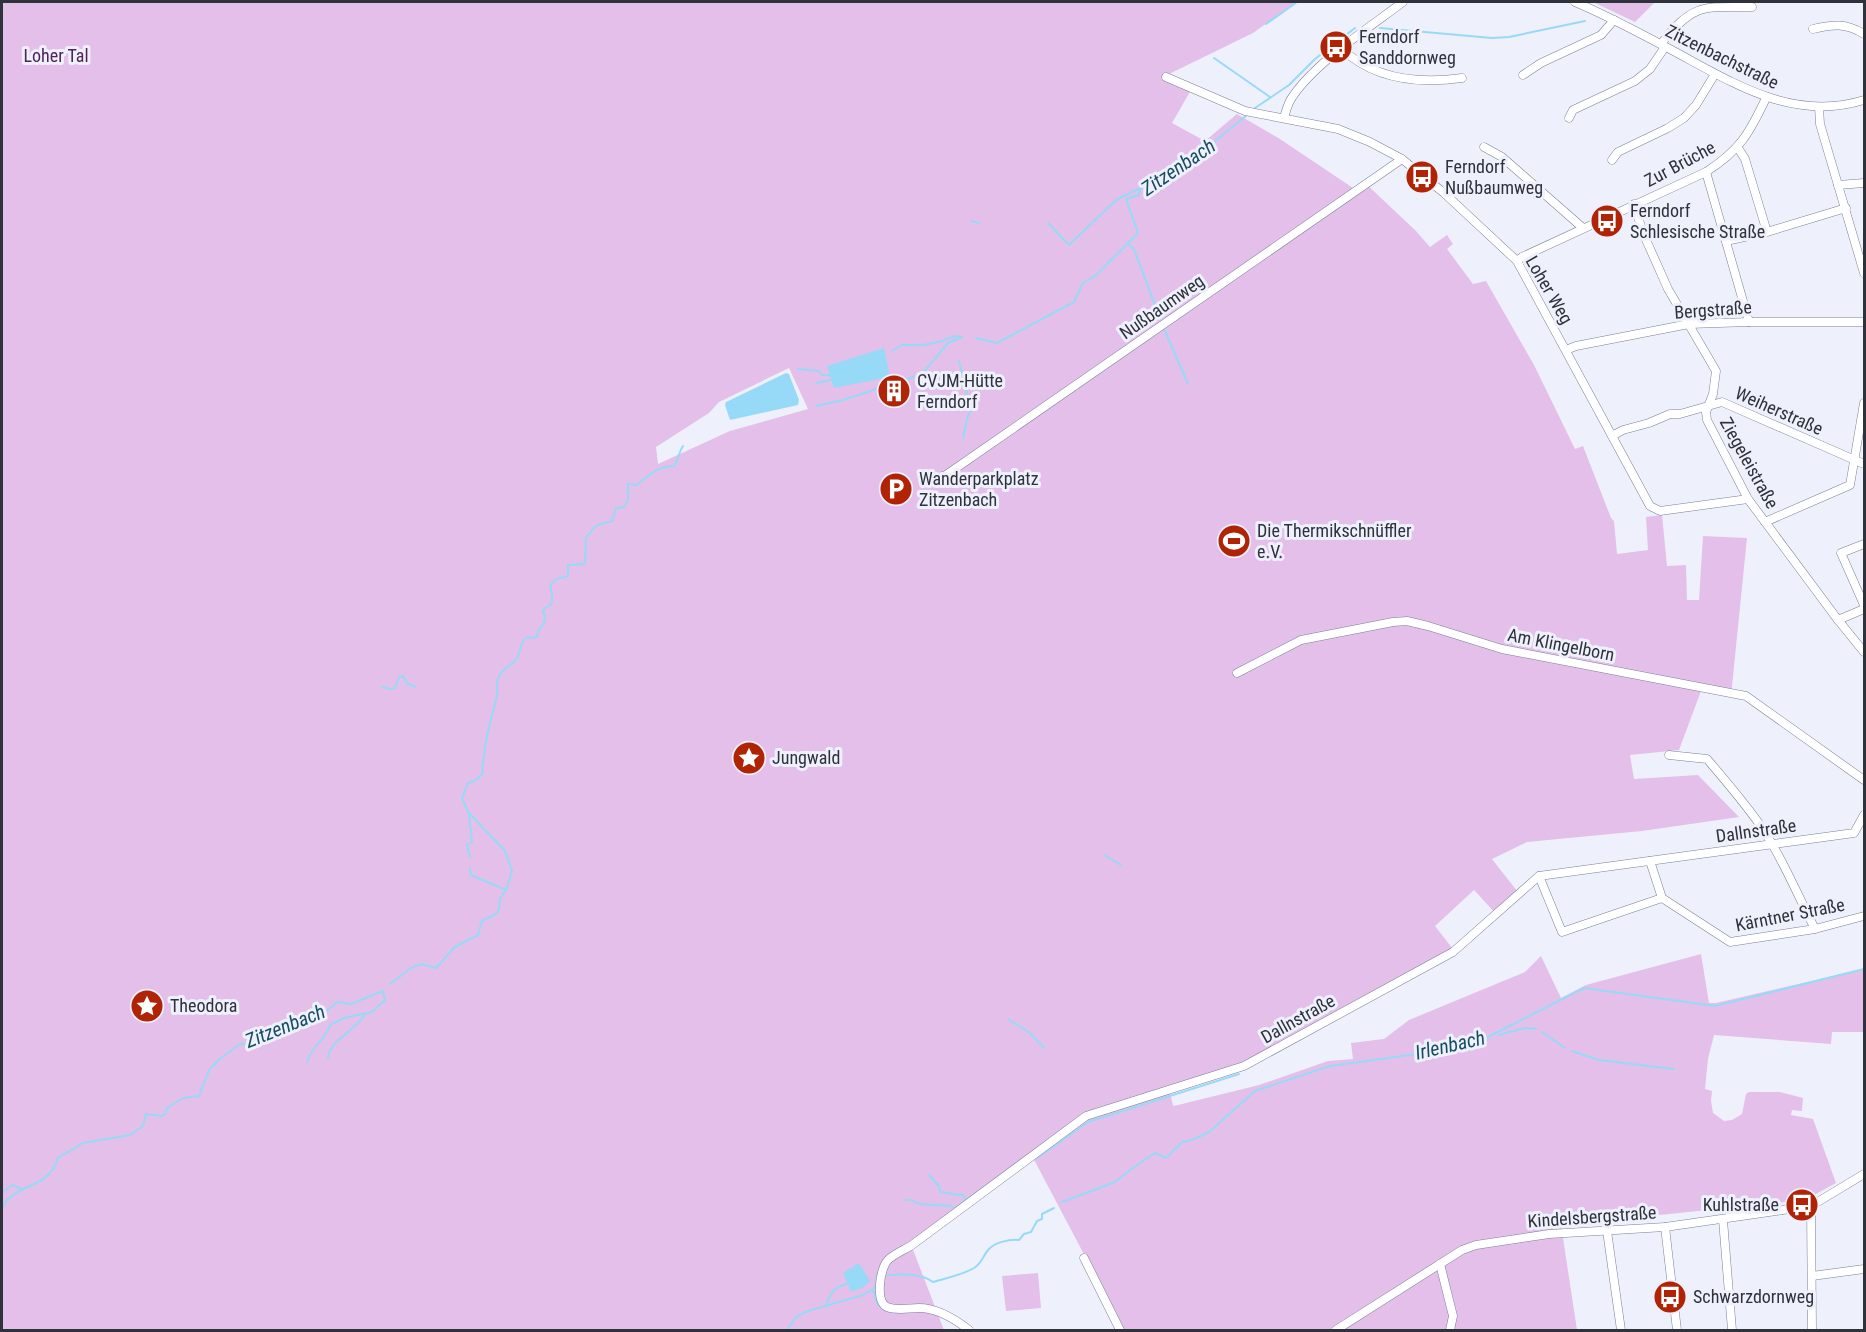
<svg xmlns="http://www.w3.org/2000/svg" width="1866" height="1332" font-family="'Roboto Condensed',sans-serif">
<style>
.green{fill:#e4bfea;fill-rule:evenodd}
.water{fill:#97daf7}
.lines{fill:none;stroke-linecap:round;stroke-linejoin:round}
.stream{stroke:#97daf7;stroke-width:2}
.minor-casing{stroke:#7a8097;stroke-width:9}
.minor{stroke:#fff;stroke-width:8}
.labels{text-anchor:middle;stroke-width:6;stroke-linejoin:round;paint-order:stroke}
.poi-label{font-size:18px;fill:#2f313b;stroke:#eef1fc;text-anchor:start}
.park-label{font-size:18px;fill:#52225a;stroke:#eef1fc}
.street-label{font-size:18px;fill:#2f313b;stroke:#eef1fc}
.water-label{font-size:20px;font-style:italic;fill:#174d61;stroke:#eef1fc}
</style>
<rect width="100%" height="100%" fill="#eef1fc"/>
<!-- green -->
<g class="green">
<path d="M 2,2 L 1297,2 L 1253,33 L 1163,77 L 1191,90 L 1172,123 L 1205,141 L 1237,114 L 1280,139 L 1353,188 L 1363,181 L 1416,231 L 1430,247 L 1447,235 L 1453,244 L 1447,249 L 1473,284 L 1486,281 L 1534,365 L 1575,449 L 1583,446 L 1611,518 L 1614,521 L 1617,554 L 1648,550 L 1646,517 L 1662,515 L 1667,566 L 1686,565 L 1687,600 L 1699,600 L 1703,536 L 1747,538 L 1731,696 L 1701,691 L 1679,750 L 1630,755 L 1634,779 L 1698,775 L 1739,817 L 1642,831 L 1527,842 L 1492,859 L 1521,896 L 1498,916 L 1474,890 L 1435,926 L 1456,953 L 1247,1069 L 1249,1059 L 1170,1093 L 1173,1105 L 1174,1106 L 1259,1085 L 1328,1061 L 1353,1059 L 1351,1043 L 1384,1039 L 1409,1020 L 1525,972 L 1541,956 L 1561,998 L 1586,985 L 1701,954 L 1709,1003 L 1716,1003 L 1864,969 L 1864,1032 L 1832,1032 L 1831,1044 L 1714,1035 L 1708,1059 L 1705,1089 L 1712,1091 L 1711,1101 L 1713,1113 L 1724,1121 L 1732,1120 L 1742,1114 L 1746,1094 L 1749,1092 L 1780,1092 L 1803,1098 L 1802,1111 L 1792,1110 L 1791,1115 L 1813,1119 L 1836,1183 L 1814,1195 L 1796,1201 L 1561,1225 L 1577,1330 L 1124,1330 L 1031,1154 L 910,1242 L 944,1330 L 2,1330 ZM 789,368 L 808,409 L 730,431 L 658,464 L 656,447 L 709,413 L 719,402 Z"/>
<polygon points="1593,2 1655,2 1635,22"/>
<polygon points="1038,1273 1041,1308 1006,1311 1002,1276"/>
</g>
<!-- water -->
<g class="water">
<polygon points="884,348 890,377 834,388 827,366"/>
<polygon points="786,373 789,374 799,400 798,405 730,420 725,405 726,402"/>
<polygon points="859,1263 870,1281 862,1288 851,1292 843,1273"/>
</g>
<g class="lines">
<!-- stream -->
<g class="stream">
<polyline points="1266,24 1297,2"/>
<polyline points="1380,28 1492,38 1509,37 1585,21"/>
<polyline points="1214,58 1270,97"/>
<polyline points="1255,108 1289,85 1315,59 1355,28"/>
<polyline points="971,221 979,223"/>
<polyline points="1048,223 1069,245 1116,200 1140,188"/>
<polyline points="1128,244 1134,249 1161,321"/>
<polyline points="1162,329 1164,329 1188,384"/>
<polyline points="976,338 997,343 1074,302 1083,283 1095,276 1138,233 1126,199 1139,195 1140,188 1148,188 1179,166 1198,159 1215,141 1246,116"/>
<polyline points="892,351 902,345 923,345 939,342 956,336 962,337"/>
<polyline points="959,361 971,409 967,419 963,438"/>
<polyline points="798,369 819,371 822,375 830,375"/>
<polyline points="816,383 831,380"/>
<polyline points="816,406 843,400 922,374 948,343 962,337"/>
<polyline points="382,687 390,689 395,688 399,677 403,676 407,683 415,687"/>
<polyline points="469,813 472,842 467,845 470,857"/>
<polyline points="1104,855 1121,865"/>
<polyline points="470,868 471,875 506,890"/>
<path d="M 390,984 L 411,968 L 421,964 L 436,968 L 455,947 L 478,935 L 482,921 L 497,913 L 499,909 L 500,899 L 507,888 L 512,870 L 505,851 L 468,812 L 462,798 L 468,783 L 476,780 L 483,773 C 481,766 484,761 484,755 C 486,734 492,716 497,696 C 498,690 496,683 498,678 C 503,666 513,666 517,658 C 521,651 519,644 526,638 L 537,637 L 538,631 L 544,623 L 545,615 L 543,613 L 544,608 C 556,606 552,594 550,586 C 556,578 558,578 566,577 L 568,575 L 568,565 L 585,564 L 586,537 C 590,534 592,530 595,527 C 599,523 607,523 612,521 L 616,508 L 624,507 L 628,501 L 628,484 L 637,485 C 647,476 659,466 674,466 C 679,460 678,453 683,446"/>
<polyline points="1008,1019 1030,1033 1044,1048"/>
<polyline points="1542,1032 1565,1048"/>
<polyline points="1499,1035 1525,1028 1536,1029"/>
<polyline points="1572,1051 1599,1060 1674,1069"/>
<path d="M 328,1058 C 329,1040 356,1031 364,1015"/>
<polyline points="1037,1158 1088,1122 1239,1074"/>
<path d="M 929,1175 L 939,1186 L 940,1192 C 948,1192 955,1196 963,1195 L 966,1200"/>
<polyline points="2,1192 13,1185 22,1189"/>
<polyline points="906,1200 912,1200 919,1204 952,1206 954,1209 991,1182"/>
<polyline points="1062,1202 1115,1182 1134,1167 1155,1153 1166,1158 1182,1142 1192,1140 1209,1132 1255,1091 1330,1066 1432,1052 1484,1039 1584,988 1715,1006 1864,969"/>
<path d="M 2,1208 C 4,1205 5,1202 7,1200 C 24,1183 50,1186 58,1158 L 83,1143 L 130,1135 L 143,1126 L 146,1114 L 162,1116 L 166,1113 L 167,1108 L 183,1098 L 199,1096 L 209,1070 L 221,1058 L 240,1044 L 250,1045 L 254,1043 L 255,1036 L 261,1032 L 283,1030 L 290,1021 L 304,1017 L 316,1011 L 328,1010 L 337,1002 L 351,1004 L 383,991 L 385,1000 L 372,1012 L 344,1018 L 330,1025 C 325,1042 312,1044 307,1062"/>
<path d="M 888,1275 C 903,1274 921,1273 933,1282 C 946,1278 962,1275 974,1268 C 982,1263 983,1256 988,1250 C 995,1242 1010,1239 1019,1240 L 1024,1234 L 1031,1232 L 1037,1221 L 1042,1219 L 1042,1214 L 1054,1208"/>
<polyline points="873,1290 878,1305"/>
<path d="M 826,1306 C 831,1293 833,1287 847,1284"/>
<polyline points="883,1309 895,1312"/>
<polyline points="788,1330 789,1327 796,1317 808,1311 863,1295 873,1289 876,1286 877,1274"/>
</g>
<!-- minor casing -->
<g class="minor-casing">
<g id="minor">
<path d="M 1575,2 C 1606,15 1636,31 1666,47 C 1729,80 1790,123 1864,100"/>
<path d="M 1813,29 C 1833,24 1846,23 1864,34"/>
<path d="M 1661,44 C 1693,3 1703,7 1752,7"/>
<path d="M 1342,49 C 1374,79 1419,84 1462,78"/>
<polyline points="1523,75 1541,63 1601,35 1614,20"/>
<polyline points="1166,77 1245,111 1338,129 1370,142 1402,159 1444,193 1517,261 1650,506 1660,511 1748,499"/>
<polyline points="1819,107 1820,124 1864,273"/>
<path d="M 1284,118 C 1286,111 1288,102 1293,96 C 1316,62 1370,27 1403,2"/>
<polyline points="1569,118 1573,110 1635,81 1650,69 1665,47"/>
<polyline points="1484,147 1502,157 1583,228"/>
<polyline points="1738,148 1745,159 1767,232"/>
<polyline points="1612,160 1618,152 1668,128 1684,118 1696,105 1715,74"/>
<polyline points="1706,172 1749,322"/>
<polyline points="1838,185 1864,183"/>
<polyline points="1634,204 1643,233 1668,289 1716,371 1713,394 1706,412 1707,420 1748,499 1838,620 1864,652"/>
<polyline points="1726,241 1767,232 1846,208"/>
<path d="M 1517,261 L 1522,257 L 1706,172 C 1740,150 1749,134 1766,98"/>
<polyline points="1566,350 1576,346 1689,324 1749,322 1864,322"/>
<polyline points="1612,436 1623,430 1649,423 1670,414 1680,414 1722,402 1864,464"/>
<polyline points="939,477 946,475 1402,159"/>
<polyline points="1765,522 1850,485 1864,403"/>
<polyline points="1864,544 1841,553 1864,605"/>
<polyline points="1838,620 1864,609"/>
<polyline points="1237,673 1301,640 1393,622 1407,621 1428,626 1502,649 1746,696 1864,780"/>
<path d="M 1669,755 L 1707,759 C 1725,780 1744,802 1760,825 C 1782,857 1797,894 1815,929"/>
<polyline points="1650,861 1662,898 1730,942 1815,929 1864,916"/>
<polyline points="1539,876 1562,932 1662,898"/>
<polyline points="1811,1206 1812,1330"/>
<polyline points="1723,1220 1732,1330"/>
<polyline points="1665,1227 1677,1330"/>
<polyline points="1607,1231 1621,1330"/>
<polyline points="1084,1258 1120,1330"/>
<polyline points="1440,1264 1453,1316 1450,1330"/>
<polyline points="1812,1276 1864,1269"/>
<path d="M 969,1330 C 955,1319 938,1308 919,1308 C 909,1308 897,1311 887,1307 C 875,1301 880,1268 888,1260 C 894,1254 904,1250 912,1245 L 1086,1116 L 1244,1066 L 1453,952 L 1539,876 L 1854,833 L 1864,815"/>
<polyline points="1336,1330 1462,1250 1476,1245 1549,1234 1665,1227 1811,1206 1864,1174"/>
</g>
</g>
<!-- minor -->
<use href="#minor" class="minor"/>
</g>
<!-- icons -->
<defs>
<g id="bus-disc" transform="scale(1.725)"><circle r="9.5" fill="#b02304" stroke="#eef1fc"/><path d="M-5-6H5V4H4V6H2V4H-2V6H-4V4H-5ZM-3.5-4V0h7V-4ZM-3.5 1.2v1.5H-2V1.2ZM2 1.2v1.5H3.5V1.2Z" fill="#fff"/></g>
<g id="building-disc" transform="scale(1.725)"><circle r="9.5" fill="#b02304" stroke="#eef1fc"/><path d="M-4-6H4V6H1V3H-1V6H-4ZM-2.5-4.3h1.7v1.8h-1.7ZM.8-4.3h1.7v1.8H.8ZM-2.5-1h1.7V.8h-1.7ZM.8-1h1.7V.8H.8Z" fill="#fff"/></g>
<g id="parking-disc" transform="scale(1.725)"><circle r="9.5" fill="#b02304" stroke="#eef1fc"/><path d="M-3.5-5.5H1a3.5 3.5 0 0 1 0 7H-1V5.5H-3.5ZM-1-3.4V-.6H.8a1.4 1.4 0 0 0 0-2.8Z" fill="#fff"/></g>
<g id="stadium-disc" transform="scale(1.725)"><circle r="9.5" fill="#b02304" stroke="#eef1fc"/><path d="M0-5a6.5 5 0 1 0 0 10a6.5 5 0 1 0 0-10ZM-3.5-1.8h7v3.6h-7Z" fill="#fff"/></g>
<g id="sight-disc" transform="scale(1.725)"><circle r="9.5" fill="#b02304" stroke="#eef1fc"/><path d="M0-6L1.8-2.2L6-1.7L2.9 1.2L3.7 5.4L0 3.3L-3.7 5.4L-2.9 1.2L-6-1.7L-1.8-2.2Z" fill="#fff"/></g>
</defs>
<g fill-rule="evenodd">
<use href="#bus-disc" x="1336" y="47"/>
<use href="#bus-disc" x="1422" y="177"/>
<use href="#bus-disc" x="1607" y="221"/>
<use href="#building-disc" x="894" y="391"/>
<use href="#parking-disc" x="896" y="489"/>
<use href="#stadium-disc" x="1234" y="541"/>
<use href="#sight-disc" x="749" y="758"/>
<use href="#sight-disc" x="147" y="1006"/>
<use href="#bus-disc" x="1802" y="1205"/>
<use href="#bus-disc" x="1670" y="1297"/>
</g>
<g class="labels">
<!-- poi labels -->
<g class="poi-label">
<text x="1359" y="43">Ferndorf<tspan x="1359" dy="21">Sanddornweg</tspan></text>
<text x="1445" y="173">Ferndorf<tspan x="1445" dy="21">Nußbaumweg</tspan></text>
<text x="1630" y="217">Ferndorf<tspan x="1630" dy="21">Schlesische Straße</tspan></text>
<text x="917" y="387">CVJM-Hütte<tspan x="917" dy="21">Ferndorf</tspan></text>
<text x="919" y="485">Wanderparkplatz<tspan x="919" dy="21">Zitzenbach</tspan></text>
<text x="1257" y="537">Die Thermikschnüffler<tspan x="1257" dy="21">e.V.</tspan></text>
<text x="772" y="764">Jungwald</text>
<text x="170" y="1012">Theodora</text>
<text x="1779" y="1211" text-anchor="end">Kuhlstraße</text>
<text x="1693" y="1303">Schwarzdornweg</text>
</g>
<!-- park labels -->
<g class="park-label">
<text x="56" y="62">Loher Tal</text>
</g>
<!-- street labels -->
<g class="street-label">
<text transform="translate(1722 57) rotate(26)" y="6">Zitzenbachstraße</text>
<text transform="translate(1680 164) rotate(-28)" y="6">Zur Brüche</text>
<text transform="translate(1549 290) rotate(60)" y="6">Loher Weg</text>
<text transform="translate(1162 307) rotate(-35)" y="6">Nußbaumweg</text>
<text transform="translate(1713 310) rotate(-4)" y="6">Bergstraße</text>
<text transform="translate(1779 411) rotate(24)" y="6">Weiherstraße</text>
<text transform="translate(1749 463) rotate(61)" y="6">Ziegeleistraße</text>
<text transform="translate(1561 645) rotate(11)" y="6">Am Klingelborn</text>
<text transform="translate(1756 831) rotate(-8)" y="6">Dallnstraße</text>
<text transform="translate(1790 915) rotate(-11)" y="6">Kärntner Straße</text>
<text transform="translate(1298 1019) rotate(-29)" y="6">Dallnstraße</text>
<text transform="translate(1592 1217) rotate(-4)" y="6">Kindelsbergstraße</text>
</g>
<!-- water labels -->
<g class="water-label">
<text transform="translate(1178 167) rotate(-34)" y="7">Zitzenbach</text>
<text transform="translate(285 1026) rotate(-22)" y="7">Zitzenbach</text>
<text transform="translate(1450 1045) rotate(-13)" y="7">Irlenbach</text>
</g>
</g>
<!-- border -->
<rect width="1866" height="1332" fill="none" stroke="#2f313b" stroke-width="6"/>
</svg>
